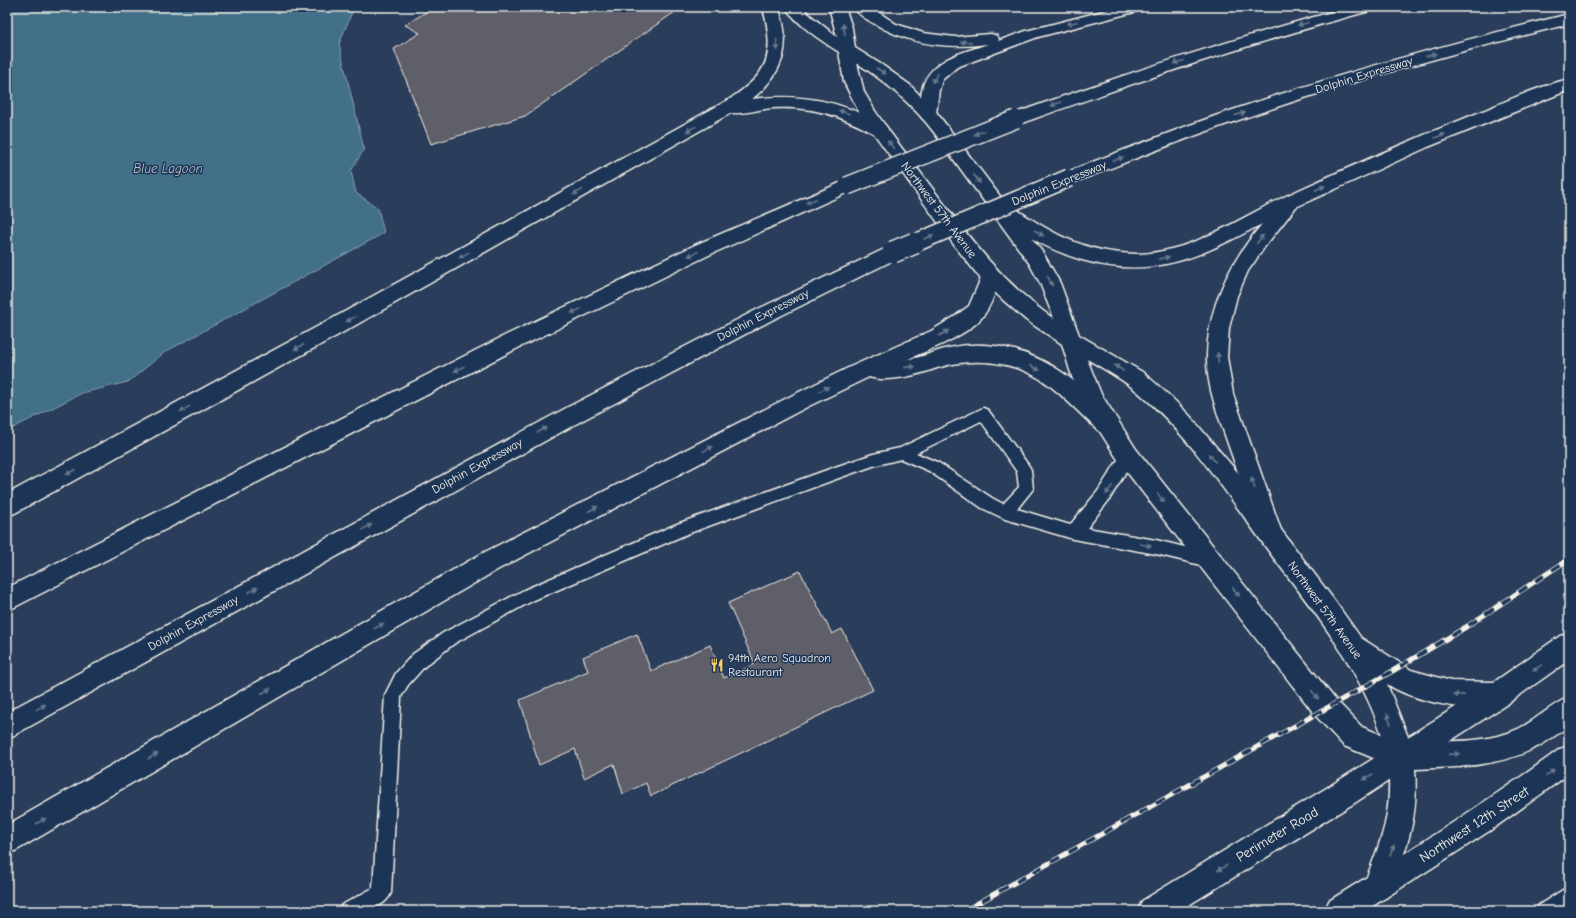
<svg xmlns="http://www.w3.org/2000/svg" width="1576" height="918" font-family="'Comic Neue',sans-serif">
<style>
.water{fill:#436f88;stroke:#8aa3ae}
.building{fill:#5f5f69;stroke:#f4f1e8}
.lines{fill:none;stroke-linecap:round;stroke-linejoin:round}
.service-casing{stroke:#f4f1e8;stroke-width:3}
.tertiary-casing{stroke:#f4f1e8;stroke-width:3}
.secondary-casing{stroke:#f4f1e8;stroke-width:3}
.motorway-casing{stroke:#f4f1e8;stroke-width:3}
.service{fill:#1d3557;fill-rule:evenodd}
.tertiary{fill:#1d3557;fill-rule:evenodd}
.secondary{fill:#1d3557;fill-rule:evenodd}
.motorway{fill:#1d3557;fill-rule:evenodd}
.rail-casing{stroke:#f4f1e8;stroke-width:5}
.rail{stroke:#1d3557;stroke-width:3.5;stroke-dasharray:10;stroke-linecap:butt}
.motorway-bridge-far1-casing{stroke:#f4f1e8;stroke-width:20;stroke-linecap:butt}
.motorway-bridge-casing{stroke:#f4f1e8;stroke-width:24;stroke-linecap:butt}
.motorway-bridge-far1{stroke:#1d3557;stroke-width:17}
.motorway-bridge{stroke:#1d3557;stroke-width:21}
.oneway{fill:#68778a}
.labels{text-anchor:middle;stroke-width:3;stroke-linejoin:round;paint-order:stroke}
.street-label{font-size:12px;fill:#f4f1e8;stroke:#1d3557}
.poi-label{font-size:12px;fill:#f4f1e8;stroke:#1d3557;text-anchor:start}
.water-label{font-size:13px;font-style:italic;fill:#b6c4c6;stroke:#1d3557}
.near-street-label{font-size:14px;fill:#f4f1e8;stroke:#1d3557}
</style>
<rect width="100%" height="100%" fill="#2a3d5b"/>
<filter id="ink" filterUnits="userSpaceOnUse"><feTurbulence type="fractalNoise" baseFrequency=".025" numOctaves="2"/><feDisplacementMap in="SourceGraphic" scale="8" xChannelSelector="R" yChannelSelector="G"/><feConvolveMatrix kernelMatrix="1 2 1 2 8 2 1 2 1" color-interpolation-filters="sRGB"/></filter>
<g filter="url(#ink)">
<!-- water -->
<polygon class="water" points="7,7 352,7 353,10 339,44 364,149 351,171 356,193 378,208 384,233 165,352 128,382 82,393 7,431"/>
<!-- building -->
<g class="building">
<polygon points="434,7 682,7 525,116 431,144 394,49 420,33 405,25"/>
<polygon points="800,571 832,634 842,629 873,690 651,796 646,783 623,794 614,764 584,778 575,749 539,765 520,700 588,671 583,657 637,634 651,671 710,645 724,678 755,664 728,603"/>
</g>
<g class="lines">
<!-- service casing -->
<g class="service-casing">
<g id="service">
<path d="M 983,408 L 988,410 L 1029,466 L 1031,470 L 1033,489 L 1017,509 L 1070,525 L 1098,491 L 1123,452 L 1128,450 L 1133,452 L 1135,456 L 1133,460 L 1109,500 L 1087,528 L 1156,540 L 1209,553 L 1214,555 L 1216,560 L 1214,565 L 1209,567 L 1156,554 L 1073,539 L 1005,519 L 982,508 L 929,471 L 901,459 L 873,466 L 839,478 L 687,534 L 534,600 L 455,643 L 425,666 L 408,685 L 401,697 L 391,893 C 383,912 356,911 339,911 L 342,905 L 373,888 L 385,695 L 396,673 L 413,654 L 443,633 L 524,590 L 677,524 L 838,466 L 873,454 L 900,448 ZM 981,421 L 1017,472 L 1019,487 L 1003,504 L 992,498 L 939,463 L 916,453 Z"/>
<polygon points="1569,886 1569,906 1561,911 1536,911 1539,905"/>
</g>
</g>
<!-- tertiary casing -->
<g class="tertiary-casing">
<g id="tertiary">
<polygon points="1498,682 1507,686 1511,695 1507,704 1353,804 1179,911 1138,911 1142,901 1333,784 1489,686"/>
<path d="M 1569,745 L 1569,774 L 1494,828 L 1365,911 L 1325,911 L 1329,901 C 1407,852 1485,804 1560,749 Z"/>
</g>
</g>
<!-- secondary casing -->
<g class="secondary-casing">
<path id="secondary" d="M 785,7 L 802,7 L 811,16 L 837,37 L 829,7 L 845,7 L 852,28 L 855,48 L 882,65 L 910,85 L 937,113 L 1043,253 L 1060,283 L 1079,335 L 1144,373 L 1171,397 L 1189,415 L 1239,474 L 1334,600 L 1361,638 L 1411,670 L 1451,681 L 1494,682 L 1560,636 L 1569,633 L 1569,660 L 1507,704 C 1478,716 1412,701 1387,684 L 1410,742 C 1446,741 1487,744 1520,728 C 1537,719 1551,705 1569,697 L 1569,726 C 1557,734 1546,743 1533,749 C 1496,767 1455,767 1415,769 C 1419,820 1406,851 1387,897 L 1377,901 L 1367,897 L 1363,887 C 1381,841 1393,815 1388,764 L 1344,746 L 1316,716 L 1120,463 L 1099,430 L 1083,400 L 1072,377 L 1062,344 L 1026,320 L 1003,300 L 981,279 L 954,245 L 860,114 L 844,82 L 839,52 C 820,40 799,26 785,7 ZM 857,63 C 886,82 911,103 933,131 L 1029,263 L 1040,283 L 1054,319 C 998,280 966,233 926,180 C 909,157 891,135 875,111 L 864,92 ZM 1087,359 C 1104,369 1122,379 1138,392 C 1191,437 1229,497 1270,553 C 1313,610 1359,666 1382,735 L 1362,727 L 1334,698 L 1136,449 L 1101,394 Z"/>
</g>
<!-- motorway casing -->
<g class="motorway-casing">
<g id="motorway">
<path d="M 762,7 L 778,7 C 793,46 783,74 752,99 C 803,93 840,101 885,125 L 888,129 L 885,133 L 879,135 L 873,133 C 839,115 812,106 773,108 C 759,109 745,114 731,113 L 340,334 L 15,513 L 7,516 L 7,494 L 326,322 L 730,99 C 755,81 772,68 768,34 C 767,25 766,16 762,7 Z"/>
<path d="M 853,7 L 871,7 L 896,24 L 923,33 L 955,37 L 991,34 L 997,36 L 999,39 L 998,41 L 1026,31 L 1119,7 L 1145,7 L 1142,10 L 1038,37 L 957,67 L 942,80 L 939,90 L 936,114 L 934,118 L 928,120 L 922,118 L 920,114 C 921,104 920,93 924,83 C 934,58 965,52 988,44 C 948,49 910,45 875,24 C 867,20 858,14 853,7 Z"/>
<path d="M 1350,7 L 1376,7 L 1373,10 C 1254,42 1138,81 1022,123 L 1016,125 L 1010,123 L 1008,119 L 1010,115 C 1122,75 1235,38 1350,7 Z"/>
<path d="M 1569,14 L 1569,24 C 1455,52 1341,84 1230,123 C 1178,141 1127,162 1075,182 L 1069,184 L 1063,182 L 1060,178 L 1063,174 L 1082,166 C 1127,149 1172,131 1218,115 C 1333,75 1451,43 1569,14 Z"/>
<path d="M 1569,79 L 1569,90 L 1428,147 L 1296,207 L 1266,245 L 1248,271 L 1237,296 L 1229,328 L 1227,357 L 1233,394 L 1282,533 L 1278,540 L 1270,544 L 1262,540 L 1258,533 C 1248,502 1238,472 1227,441 C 1218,414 1206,385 1207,356 C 1208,306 1230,262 1262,224 C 1200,257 1153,280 1082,260 C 1062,254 1044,246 1026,235 C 1015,227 993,215 986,203 L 989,198 L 995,196 L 1001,198 C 1044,230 1082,253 1136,254 C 1191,254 1241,217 1288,195 C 1349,167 1411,140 1473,115 C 1505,102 1536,87 1569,79 Z"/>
<polygon points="847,180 853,182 856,186 853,190 709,255 518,348 7,611 7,588 504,336 695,245"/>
<polygon points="893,245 900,247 902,252 900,257 772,320 583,420 7,739 7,712 568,407 758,309"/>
<path d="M 991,269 L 998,271 L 1001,276 C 996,289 992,305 983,316 C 969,335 929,350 908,359 C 922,358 935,351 949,348 C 988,339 1030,350 1063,373 C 1081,385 1097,403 1114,418 L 1117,424 L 1114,430 L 1106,433 L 1098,430 C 1082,416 1067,399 1049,385 C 1017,361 975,356 937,368 C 918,375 888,383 869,377 L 807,407 L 497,570 L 17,850 L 7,854 L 7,825 L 481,554 L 793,395 L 850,367 L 931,331 L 954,317 L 969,306 L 984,271 Z"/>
</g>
</g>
<!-- service -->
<use href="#service" class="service"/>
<!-- tertiary -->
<use href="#tertiary" class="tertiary"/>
<!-- secondary -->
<use href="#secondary" class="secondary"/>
<!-- motorway -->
<use href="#motorway" class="motorway"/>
<!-- rail casing -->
<g class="rail-casing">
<polyline id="rail" points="964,911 1391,672 1466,627 1569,559"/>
</g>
<!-- rail -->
<use href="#rail" class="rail"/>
<!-- motorway-bridge-far1 casing -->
<g class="motorway-bridge-far1-casing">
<g id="motorway-bridge-far1">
<polyline points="847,186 1016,119"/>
<polyline points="913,244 1069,178"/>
</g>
</g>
<!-- motorway-bridge casing -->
<g class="motorway-bridge-casing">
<polyline id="motorway-bridge" points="893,252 915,243"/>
</g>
<!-- motorway-bridge-far1 -->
<use href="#motorway-bridge-far1" class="motorway-bridge-far1"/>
<!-- motorway-bridge -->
<use href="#motorway-bridge" class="motorway-bridge"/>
</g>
<!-- one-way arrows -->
<defs><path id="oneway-solid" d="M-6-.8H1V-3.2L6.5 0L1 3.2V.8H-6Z"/></defs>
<g class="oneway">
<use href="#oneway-solid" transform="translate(1072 23) rotate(166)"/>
<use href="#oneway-solid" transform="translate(1303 24) rotate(165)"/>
<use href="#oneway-solid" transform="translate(844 29) rotate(-101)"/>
<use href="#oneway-solid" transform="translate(966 42) rotate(179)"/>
<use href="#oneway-solid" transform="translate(777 45) rotate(85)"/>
<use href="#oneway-solid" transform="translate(1431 55) rotate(-15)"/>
<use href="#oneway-solid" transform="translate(1179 62) rotate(162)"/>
<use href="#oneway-solid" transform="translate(881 71) rotate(33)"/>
<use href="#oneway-solid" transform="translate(935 78) rotate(118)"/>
<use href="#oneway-solid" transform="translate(1056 104) rotate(160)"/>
<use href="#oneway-solid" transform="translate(844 112) rotate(-161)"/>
<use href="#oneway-solid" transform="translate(1240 114) rotate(-18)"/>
<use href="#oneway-solid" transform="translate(691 129) rotate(151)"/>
<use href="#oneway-solid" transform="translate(979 133) rotate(159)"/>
<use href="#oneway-solid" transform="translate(1440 136) rotate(-23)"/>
<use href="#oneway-solid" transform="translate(891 145) rotate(-127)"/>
<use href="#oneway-solid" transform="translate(1118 159) rotate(-21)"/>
<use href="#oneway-solid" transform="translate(977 179) rotate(53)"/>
<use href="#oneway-solid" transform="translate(1320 188) rotate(-24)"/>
<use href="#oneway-solid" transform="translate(578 192) rotate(151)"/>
<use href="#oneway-solid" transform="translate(811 201) rotate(157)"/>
<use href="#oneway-solid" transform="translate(1039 233) rotate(32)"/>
<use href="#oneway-solid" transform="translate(929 237) rotate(-23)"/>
<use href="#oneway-solid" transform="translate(1260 239) rotate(-52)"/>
<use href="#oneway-solid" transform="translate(693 254) rotate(154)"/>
<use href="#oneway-solid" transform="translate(464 255) rotate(151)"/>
<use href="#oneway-solid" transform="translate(1164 258) rotate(-13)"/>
<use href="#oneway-solid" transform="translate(1050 281) rotate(63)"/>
<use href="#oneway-solid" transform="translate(576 311) rotate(154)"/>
<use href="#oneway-solid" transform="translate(351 319) rotate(151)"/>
<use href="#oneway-solid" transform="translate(944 333) rotate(-30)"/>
<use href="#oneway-solid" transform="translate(299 347) rotate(151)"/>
<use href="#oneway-solid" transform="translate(1218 358) rotate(-94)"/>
<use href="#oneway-solid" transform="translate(910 367) rotate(-6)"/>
<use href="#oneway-solid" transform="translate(1035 368) rotate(28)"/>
<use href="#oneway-solid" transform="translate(1119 368) rotate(-147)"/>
<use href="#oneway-solid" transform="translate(459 369) rotate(153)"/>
<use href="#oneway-solid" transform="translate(824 389) rotate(-26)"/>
<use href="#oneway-solid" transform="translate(185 409) rotate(151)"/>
<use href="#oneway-solid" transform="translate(542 430) rotate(-29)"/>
<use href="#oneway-solid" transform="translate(708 449) rotate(-27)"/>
<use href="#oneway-solid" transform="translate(1212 458) rotate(-129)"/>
<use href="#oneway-solid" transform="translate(71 472) rotate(151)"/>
<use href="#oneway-solid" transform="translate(1253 483) rotate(-109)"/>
<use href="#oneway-solid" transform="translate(1109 490) rotate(125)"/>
<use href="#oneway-solid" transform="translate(1161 498) rotate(51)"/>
<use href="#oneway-solid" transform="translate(593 509) rotate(-28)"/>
<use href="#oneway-solid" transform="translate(367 527) rotate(-29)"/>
<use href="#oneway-solid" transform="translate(1146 545) rotate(10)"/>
<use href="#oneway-solid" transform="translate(253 590) rotate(-29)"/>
<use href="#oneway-solid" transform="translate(1236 592) rotate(52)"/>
<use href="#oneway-solid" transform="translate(379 626) rotate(-30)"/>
<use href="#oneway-solid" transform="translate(1537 668) rotate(145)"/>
<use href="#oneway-solid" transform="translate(266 691) rotate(-30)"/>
<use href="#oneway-solid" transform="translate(1315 695) rotate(52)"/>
<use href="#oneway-solid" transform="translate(1459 695) rotate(-179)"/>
<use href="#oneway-solid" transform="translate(41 707) rotate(-29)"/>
<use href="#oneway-solid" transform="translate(1389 719) rotate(-109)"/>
<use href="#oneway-solid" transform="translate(1454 754) rotate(-4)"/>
<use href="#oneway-solid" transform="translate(153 756) rotate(-30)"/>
<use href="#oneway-solid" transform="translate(1550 773) rotate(-37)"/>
<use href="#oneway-solid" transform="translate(1368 777) rotate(147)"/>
<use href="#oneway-solid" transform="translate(41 821) rotate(-30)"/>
<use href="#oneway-solid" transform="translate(1392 850) rotate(-69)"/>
<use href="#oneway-solid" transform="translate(1222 868) rotate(149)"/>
</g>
</g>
<!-- icons -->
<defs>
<g id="restaurant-bare" transform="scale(1.08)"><path d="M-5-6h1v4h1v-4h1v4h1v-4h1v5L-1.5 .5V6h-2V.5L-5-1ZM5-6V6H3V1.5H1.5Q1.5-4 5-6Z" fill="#ffd166" stroke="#1d3557" stroke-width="2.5" paint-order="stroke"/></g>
</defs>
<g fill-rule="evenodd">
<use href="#restaurant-bare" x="717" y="665"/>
</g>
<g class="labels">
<!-- street labels -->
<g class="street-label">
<text transform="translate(1364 75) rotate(-17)" y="4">Dolphin Expressway</text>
<text transform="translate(1059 183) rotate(-22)" y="4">Dolphin Expressway</text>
<text transform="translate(939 210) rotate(53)" y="4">Northwest 57th Avenue</text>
<text transform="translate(763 315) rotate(-27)" y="4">Dolphin Expressway</text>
<text transform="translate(477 466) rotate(-29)" y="4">Dolphin Expressway</text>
<text transform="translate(1325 610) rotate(54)" y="4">Northwest 57th Avenue</text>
<text transform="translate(193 623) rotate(-29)" y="4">Dolphin Expressway</text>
</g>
<!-- poi labels -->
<g class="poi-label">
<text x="728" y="662">94th Aero Squadron<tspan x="728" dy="14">Restaurant</tspan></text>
</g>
<!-- water labels -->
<g class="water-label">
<text x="168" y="173">Blue Lagoon</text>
</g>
<!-- near-street labels -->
<g class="near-street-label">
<text transform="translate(1474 824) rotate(-33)" y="5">Northwest 12th Street</text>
<text transform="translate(1277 834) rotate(-31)" y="5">Perimeter Road</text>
</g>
</g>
<!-- margin -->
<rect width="1576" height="918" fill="none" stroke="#1d3557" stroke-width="24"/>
<rect x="12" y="12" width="1552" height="894" fill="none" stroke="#f4f1e8" stroke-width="1.5" filter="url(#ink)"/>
</svg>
